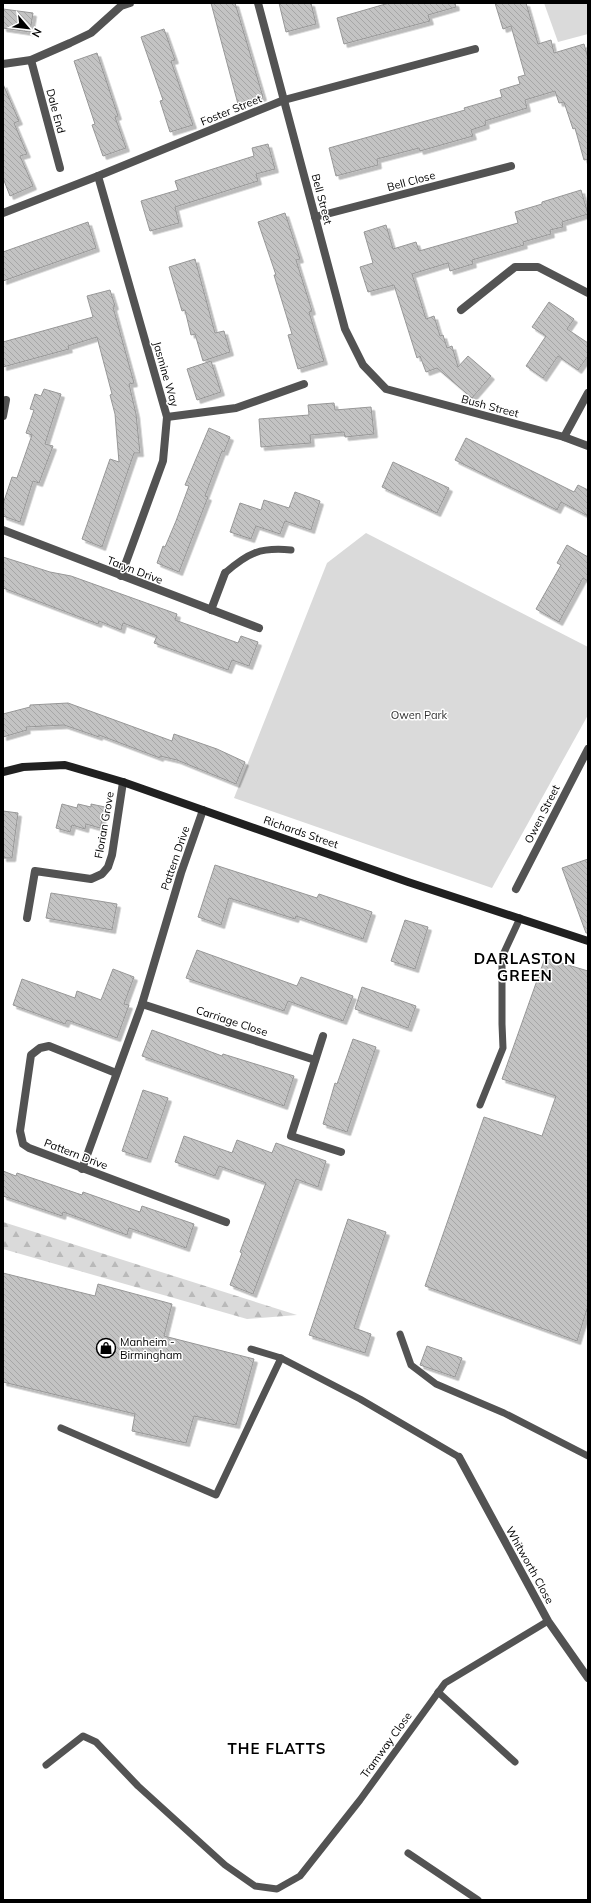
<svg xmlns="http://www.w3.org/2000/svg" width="591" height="1903" font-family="Mulish,sans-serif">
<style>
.green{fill:#dadada}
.forest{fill:url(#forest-firs)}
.building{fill:url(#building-back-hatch);stroke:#979797;filter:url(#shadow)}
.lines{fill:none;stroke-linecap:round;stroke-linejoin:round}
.lane{stroke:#535353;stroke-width:7}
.street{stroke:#535353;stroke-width:8}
.secondary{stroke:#202020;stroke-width:8}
.labels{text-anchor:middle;stroke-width:3;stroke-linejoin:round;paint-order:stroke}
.street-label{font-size:11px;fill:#000;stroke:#fff}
.park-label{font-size:11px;fill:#313131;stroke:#fff}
.poi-label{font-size:11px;fill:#000;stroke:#fff;text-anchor:start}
.district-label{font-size:15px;font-weight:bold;letter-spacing:1px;fill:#000;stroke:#fff}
</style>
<defs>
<pattern id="forest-firs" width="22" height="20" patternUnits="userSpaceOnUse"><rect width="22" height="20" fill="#dadada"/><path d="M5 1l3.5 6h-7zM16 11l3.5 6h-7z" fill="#b9b9b9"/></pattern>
<pattern id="building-back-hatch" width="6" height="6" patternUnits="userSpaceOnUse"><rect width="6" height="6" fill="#c3c3c3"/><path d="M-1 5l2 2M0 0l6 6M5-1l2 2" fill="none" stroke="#a6a6a6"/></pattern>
<filter id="shadow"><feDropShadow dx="3.5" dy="3.5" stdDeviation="0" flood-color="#0004"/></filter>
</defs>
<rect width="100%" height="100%" fill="#fff"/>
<!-- green -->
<g class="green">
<polygon points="544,3 588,3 588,34 558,42"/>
<polygon points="366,533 588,647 588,715 492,888 234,798 327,563"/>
</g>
<!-- forest -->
<polygon class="forest" points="3,1222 297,1315 247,1319 3,1249"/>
<!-- building -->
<g class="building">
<polygon points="211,3 235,3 263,97 238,104"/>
<polygon points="279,3 311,3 316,24 286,32"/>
<polygon points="389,3 455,3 456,7 428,15 430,21 344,44 337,18"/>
<polygon points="495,3 526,3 538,44 551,40 554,53 584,44 588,58 588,159 584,160 575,128 573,129 564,102 559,103 555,91 525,100 527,108 485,121 486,125 471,130 473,136 420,151 419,148 377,159 378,165 336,176 329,148 465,110 464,108 502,97 500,90 520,84 518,77 525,75 511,26 503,29"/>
<polygon points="3,9 33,13 30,32 3,28"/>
<polygon points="164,29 175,60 171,61 193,125 170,132 160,101 163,100 141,37"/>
<polygon points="97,53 118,116 115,117 126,148 103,156 92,125 95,124 74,61"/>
<polygon points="3,84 19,121 14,123 27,154 20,156 33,186 10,196 3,178"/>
<polygon points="268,144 275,169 256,174 258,181 175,207 179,223 150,231 141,201 178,190 175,181 254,156 252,148"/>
<polygon points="581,190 588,214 562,222 563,227 550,230 551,234 523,242 524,245 472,260 473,264 450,271 448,263 412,274 426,319 434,316 440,336 443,335 447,348 452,346 458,367 468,356 491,376 472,398 437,368 426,372 420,356 417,358 394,285 368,292 360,267 373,263 364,232 386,225 393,249 416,242 419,251 518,223 515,212 542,204 542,202"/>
<polygon points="285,213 300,259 296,260 312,311 309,312 324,361 298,369 288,335 292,334 274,275 276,275 258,222"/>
<polygon points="88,222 96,248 3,281 3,252"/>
<polygon points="195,259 215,333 224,331 230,352 203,361 195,334 191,335 185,310 182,311 169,267"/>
<polygon points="110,290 115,306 113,307 134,383 129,384 136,414 140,453 134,453 102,547 82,539 110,459 119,462 115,414 110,395 112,394 97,337 68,346 69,349 3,367 3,342 93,317 87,296"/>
<polygon points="549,302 574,319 567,329 588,343 588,356 578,370 558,356 543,378 526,366 546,336 532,327"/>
<polygon points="211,361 221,392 197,400 187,369"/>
<polygon points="44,389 61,394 45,444 53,446 39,483 33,481 20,522 3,516 3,504 12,477 17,478 32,435 26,433 34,410 30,409 35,394 41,396"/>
<polygon points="334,403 335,410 371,407 374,434 345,437 344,432 310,435 311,443 261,447 259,419 309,415 308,405"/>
<polygon points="209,428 230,437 224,452 222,451 205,496 208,497 179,572 157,563 163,546 165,547 176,521 189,486 185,485"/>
<polygon points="466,438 574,492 578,485 588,490 588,516 561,502 557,510 455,460"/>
<polygon points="393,462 449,488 437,513 382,487"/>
<polygon points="295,492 320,501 311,530 285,521 280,534 256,526 251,539 230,532 240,503 261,510 264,500 289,508"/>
<polygon points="567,545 588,557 588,581 583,578 559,622 536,609 561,565 557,563"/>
<polygon points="3,557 50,572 71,576 177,614 175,620 238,643 241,636 258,642 249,666 232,660 228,670 154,643 157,636 123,623 121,630 99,621 98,624 3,588"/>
<polygon points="68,703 172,741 174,734 217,749 245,762 236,784 177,760 160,756 160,758 99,735 99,737 64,725 26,727 27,730 3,737 3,714 30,707 30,705"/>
<polygon points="62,804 77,808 78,804 91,807 91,804 105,807 100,828 86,824 85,829 72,825 70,832 56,828"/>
<polygon points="3,811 18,813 12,858 3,858"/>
<polygon points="588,859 588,933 586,933 562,868"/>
<polygon points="215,865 317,898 319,894 372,912 363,939 296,916 295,919 229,898 221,925 198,917"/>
<polygon points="51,893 117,904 112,930 46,918"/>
<polygon points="405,920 428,927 415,969 391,961"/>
<polygon points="197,950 297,986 301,977 353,996 343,1021 288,1001 284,1011 186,978"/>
<polygon points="545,958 588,971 588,1306 577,1341 425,1286 484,1117 542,1136 556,1096 502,1079"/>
<polygon points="113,969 134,977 124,1004 129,1005 117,1038 67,1020 65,1024 13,1005 22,979 75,998 77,991 101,1000"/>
<polygon points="362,987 416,1006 408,1028 355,1009"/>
<polygon points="152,1030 222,1056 223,1054 294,1076 284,1106 142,1056"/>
<polygon points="353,1039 376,1047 347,1132 323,1124 335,1083 337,1084"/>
<polygon points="143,1090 168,1098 147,1159 122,1151"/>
<polygon points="184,1136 232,1153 237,1140 272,1153 276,1143 326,1161 318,1187 296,1179 253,1294 230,1285 242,1253 240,1252 266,1183 219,1166 215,1176 175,1162"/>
<polygon points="3,1171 16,1176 17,1173 82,1195 83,1192 140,1212 142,1206 194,1224 186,1248 129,1228 127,1235 63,1212 62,1216 3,1196"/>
<polygon points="348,1219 386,1232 354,1328 371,1334 365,1353 309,1335"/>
<polygon points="3,1273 95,1296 98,1284 172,1304 164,1336 254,1359 236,1425 194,1416 186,1443 132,1431 135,1414 3,1382"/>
<polygon points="427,1346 462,1358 455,1377 420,1365"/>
</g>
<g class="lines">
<!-- lane -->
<g class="lane">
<path d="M 225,573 C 248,553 260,547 291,550"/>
<polyline points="480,1105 503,1048 502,1024 502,957 520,918"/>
<polyline points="400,1334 411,1365 436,1384 504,1413 588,1456"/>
<polyline points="251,1349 281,1358 360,1399 459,1457"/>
<polyline points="61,1428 216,1495 281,1358"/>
<polyline points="438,1692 515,1762"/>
<polyline points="46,1765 83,1736 96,1742 138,1786 225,1865 255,1886 277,1889 300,1876 360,1800 445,1683 548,1621"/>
<polyline points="408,1853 478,1900"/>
</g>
<!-- street -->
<g class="street">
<polyline points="258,3 345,329 363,365 386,389 564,437 588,446"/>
<polyline points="31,60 60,168"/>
<polyline points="3,64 31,60 70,43 91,33 121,6 130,3"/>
<polyline points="98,176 167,417 163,461 121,576"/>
<polyline points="3,213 98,176 284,100 475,49"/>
<polyline points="315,217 511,166"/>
<polyline points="461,310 515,267 538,267 588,293"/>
<polyline points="3,416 6,400"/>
<polyline points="167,417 236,408 304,384"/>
<polyline points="564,437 588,393"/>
<polyline points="3,530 259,628"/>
<polyline points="211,610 225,573"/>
<polyline points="516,889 588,749"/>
<polyline points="27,918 35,871 91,879 102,874 108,867 112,855 123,782"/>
<polyline points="142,1004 315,1060"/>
<polyline points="323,1036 291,1136 341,1152"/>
<polyline points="116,1073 49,1046 40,1048 31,1055 20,1131 23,1144 29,1148 226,1222"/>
<polyline points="82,1169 142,1004 181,873 203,810"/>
<polyline points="459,1457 548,1621 588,1678"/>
</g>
<!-- secondary -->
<polyline class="secondary" points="3,772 23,767 65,765 123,782 408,882 588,941"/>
</g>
<!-- icons -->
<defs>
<g id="shop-ring" transform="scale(1)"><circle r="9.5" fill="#fff" stroke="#000" stroke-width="1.5"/><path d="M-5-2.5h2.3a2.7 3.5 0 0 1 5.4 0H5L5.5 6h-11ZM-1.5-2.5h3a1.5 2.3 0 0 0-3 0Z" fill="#000"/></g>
</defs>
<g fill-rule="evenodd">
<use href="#shop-ring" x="106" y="1348"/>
</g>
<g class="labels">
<!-- street labels -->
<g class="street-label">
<text transform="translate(231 110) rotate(-22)" y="4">Foster Street</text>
<text transform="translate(56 111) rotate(75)" y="4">Dale End</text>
<text transform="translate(411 181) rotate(-15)" y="4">Bell Close</text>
<text transform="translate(322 199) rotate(75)" y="4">Bell Street</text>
<text transform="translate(166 374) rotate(74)" y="4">Jasmine Way</text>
<text transform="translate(490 406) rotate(15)" y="4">Bush Street</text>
<text transform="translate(135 570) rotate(21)" y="4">Taryn Drive</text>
<text transform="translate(542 814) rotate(-63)" y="4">Owen Street</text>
<text transform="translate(104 825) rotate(-80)" y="4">Florian Grove</text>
<text transform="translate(301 832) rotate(19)" y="4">Richards Street</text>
<text transform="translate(175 858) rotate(-71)" y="4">Pattern Drive</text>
<text transform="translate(232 1021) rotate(18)" y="4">Carriage Close</text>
<text transform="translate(76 1154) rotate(21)" y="4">Pattern Drive</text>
<text transform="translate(530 1565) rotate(61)" y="4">Whitworth Close</text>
<text transform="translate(386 1745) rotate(-54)" y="4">Tramway Close</text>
</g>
<!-- park labels -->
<g class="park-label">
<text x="419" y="719">Owen Park</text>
</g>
<!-- poi labels -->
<g class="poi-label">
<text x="120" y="1346">Manheim -<tspan x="120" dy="13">Birmingham</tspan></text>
</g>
<!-- district labels -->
<g class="district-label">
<text x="525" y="964">DARLASTON<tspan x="525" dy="17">GREEN</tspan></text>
<text x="277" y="1754">THE FLATTS</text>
</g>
</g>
<!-- border -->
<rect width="591" height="1903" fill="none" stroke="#000000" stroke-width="8"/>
<!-- north arrow -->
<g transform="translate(28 28) rotate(118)" stroke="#ffffff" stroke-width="3" paint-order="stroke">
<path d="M0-3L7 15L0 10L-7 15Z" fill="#000000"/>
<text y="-6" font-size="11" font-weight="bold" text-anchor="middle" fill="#000000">N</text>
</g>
</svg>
